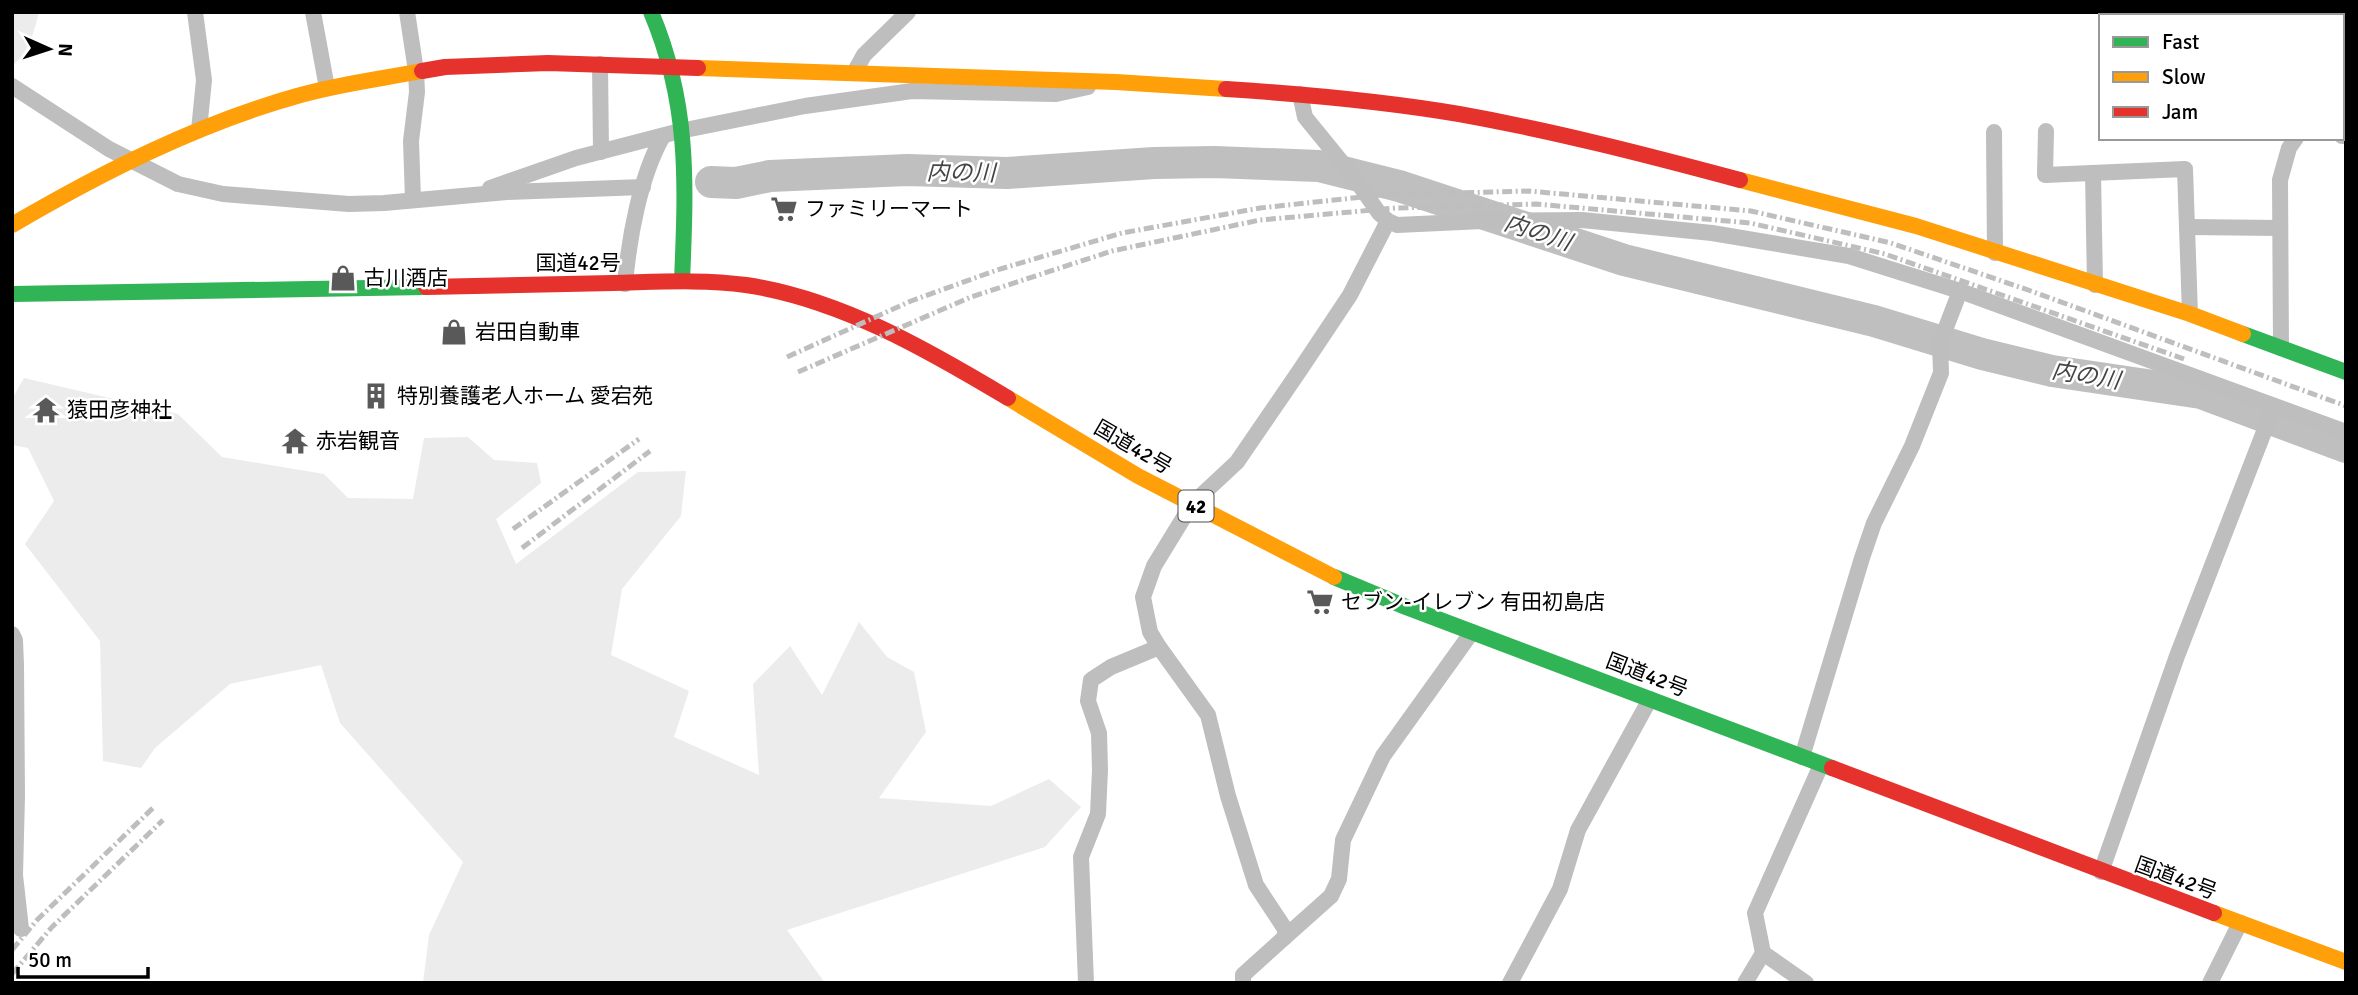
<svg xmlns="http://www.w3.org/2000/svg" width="2358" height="995" font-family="Signika,'Noto Sans JP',sans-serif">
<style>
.green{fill:#ececec}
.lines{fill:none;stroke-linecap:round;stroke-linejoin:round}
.river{stroke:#bfbfbf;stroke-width:32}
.street{stroke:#bebebe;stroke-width:16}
.fast{stroke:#30b455;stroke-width:16}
.slow{stroke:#ff9f0a;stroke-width:16}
.jam{stroke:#e5322d;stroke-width:16}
.rail{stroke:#bebebe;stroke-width:5;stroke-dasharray:10 3.5 2 3.5;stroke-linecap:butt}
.labels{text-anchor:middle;stroke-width:5;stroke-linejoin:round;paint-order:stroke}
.shield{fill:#fff;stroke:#4c4c4c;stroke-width:2}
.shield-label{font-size:19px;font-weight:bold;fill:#000}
.poi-label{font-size:21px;fill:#000;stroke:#fff;text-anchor:start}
.street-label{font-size:21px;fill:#000;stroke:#fff}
.water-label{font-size:23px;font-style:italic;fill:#444;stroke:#fff}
</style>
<rect width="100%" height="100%" fill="#fff"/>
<!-- green -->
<g class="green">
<path d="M 12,12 L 39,12 C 34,32 29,52 12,66 Z"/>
<polygon points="24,378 178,414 222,457 324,474 348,498 413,499 424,438 468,437 494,460 537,463 541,483 496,519 516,564 638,472 686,471 681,516 622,589 611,655 689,691 674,737 759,775 753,684 790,646 822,695 859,622 887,657 914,672 926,732 879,798 991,806 1049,779 1081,807 1045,847 787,930 825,983 423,983 429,935 463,862 340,723 321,665 230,684 155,748 141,768 103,761 100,641 25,544 54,501 28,448 12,445 12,399"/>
</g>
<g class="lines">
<!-- river -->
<polyline class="river" points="711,182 736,183 770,176 907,170 1007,173 1154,163 1215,162 1319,166 1399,186 1624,260 1874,321 1982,354 2052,371 2201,393 2346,447"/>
<!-- street -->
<g class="street">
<polyline points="195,12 204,80 199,130"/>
<polyline points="313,12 327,88"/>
<polyline points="407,12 416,71 417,92 411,141 413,199"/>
<polyline points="600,64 601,152"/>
<polyline points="854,73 864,55 908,12"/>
<polyline points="12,86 109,149 178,184 223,194 349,204 384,203 507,192 643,187"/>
<polyline points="1300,94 1305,117 1353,176 1379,213 1388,221 1397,225 1483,221 1582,220 1712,233 1849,256 1960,291 2346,432"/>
<polyline points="2046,131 2045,175 2185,169 2190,314"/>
<polyline points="1994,132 1995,253"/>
<polyline points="2342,136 2346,136"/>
<polyline points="2093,173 2095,285"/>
<polyline points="490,188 576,158 680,131 805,106 912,91 1056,94 1088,87"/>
<polyline points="2187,227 2280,228"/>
<path d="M 625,284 C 629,238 640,176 663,136"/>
<polyline points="2281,348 2280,180 2289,148 2296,138"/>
<polyline points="12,634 15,640 16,665 17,796 15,875 21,929"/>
<polyline points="1159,647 1208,715 1228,796 1256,885 1285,929 1285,937 1243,975 1243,983"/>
<polyline points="1802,757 1862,558 1874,523 1912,446 1941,373 1940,343 1960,291"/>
<polyline points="2101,872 2177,656 2274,406"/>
<polyline points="1285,937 1331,896 1339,879 1343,840 1383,756 1472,632"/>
<polyline points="1086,983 1081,857 1098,814 1100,770 1099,733 1088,701 1091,680 1111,667 1159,647 1150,632 1143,597 1154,566 1192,504 1237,462 1300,370 1350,295 1388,221"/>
<polyline points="1510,983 1560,889 1578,830 1650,699"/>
<polyline points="1745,983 1763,953"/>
<polyline points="1806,983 1763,953 1755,913 1821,765"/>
<polyline points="2210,983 2240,923"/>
</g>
<!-- fast -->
<g class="fast">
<path d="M 651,12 C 690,104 686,184 682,281"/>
<polyline points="12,294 426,287"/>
<polyline points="2243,334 2346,372"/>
<polyline points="1334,577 1406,607 1832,768"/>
</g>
<!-- slow -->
<g class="slow">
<polyline points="698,68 1116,82 1226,89"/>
<polyline points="1740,180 1916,226 2190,314 2243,334"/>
<path d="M 12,225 C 101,173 197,124 297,96 C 338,84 380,79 422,71"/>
<polyline points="1008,398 1138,476 1334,577"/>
<polyline points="2214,913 2346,962"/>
</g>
<!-- jam -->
<g class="jam">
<polyline points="422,71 445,67 548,63 698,68"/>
<path d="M 1226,89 C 1303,94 1382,101 1459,114 C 1554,131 1647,155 1740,180"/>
<path d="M 426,287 C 488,286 551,284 613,283 C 657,282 702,279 746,285 C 840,299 928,350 1008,398"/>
<polyline points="1832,768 2214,913"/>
</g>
<!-- rail -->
<g class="rail">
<polyline points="787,357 911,301 997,270 1122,233 1260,208 1381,195 1529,191 1751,211 1891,243 2031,291 2346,406"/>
<polyline points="798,372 971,297 1112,251 1260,220 1396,208 1536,204 1750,223 1885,254 2184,359"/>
<polyline points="513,529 639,439"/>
<polyline points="522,548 650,451"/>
<polyline points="12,950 37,920 155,806"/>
<polyline points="12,974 52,927 163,820"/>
</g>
</g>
<!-- icons -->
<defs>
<g id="supermarket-bare" transform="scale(2.1)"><path d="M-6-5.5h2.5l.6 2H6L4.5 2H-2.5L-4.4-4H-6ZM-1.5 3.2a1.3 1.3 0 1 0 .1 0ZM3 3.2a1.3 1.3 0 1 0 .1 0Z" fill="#595959" stroke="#fff" stroke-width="2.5" paint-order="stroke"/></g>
<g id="shop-bare" transform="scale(2.1)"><path d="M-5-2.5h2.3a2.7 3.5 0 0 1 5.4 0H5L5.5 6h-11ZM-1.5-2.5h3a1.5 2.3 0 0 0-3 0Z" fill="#595959" stroke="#fff" stroke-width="2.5" paint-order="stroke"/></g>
<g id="building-bare" transform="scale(2.1)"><path d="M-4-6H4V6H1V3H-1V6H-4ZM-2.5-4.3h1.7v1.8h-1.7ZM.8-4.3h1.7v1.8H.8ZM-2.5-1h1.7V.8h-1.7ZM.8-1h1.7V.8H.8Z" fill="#595959" stroke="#fff" stroke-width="2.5" paint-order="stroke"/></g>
<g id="temple-bare" transform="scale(2.1)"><path d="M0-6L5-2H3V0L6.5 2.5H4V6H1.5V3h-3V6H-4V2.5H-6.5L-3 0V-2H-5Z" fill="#595959" stroke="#fff" stroke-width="2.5" paint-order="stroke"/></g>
</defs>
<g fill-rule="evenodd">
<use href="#supermarket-bare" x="784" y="209"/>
<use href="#shop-bare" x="343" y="278"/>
<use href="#shop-bare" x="454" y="332"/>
<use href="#building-bare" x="376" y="396"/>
<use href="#temple-bare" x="46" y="410"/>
<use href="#temple-bare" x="295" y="441"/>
<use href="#supermarket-bare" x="1320" y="602"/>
</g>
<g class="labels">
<!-- shield labels -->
<rect class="shield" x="1178.5" y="490.5" width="35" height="31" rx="5"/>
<g class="shield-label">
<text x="1196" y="513">42</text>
</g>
<!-- poi labels -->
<g class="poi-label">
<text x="805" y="216">ファミリーマート</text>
<text x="364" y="285">古川酒店</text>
<text x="475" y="339">岩田自動車</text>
<text x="397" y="403">特別養護老人ホーム 愛宕苑</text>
<text x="67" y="417">猿田彦神社</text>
<text x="316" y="448">赤岩観音</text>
<text x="1341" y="609">セブン-イレブン 有田初島店</text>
</g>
<!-- street labels -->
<g class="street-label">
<text x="578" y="270">国道42号</text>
<text transform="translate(1133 447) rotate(30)" y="7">国道42号</text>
<text transform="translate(1647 675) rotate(21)" y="7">国道42号</text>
<text transform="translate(2176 878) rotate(20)" y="7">国道42号</text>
</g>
<!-- water labels -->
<g class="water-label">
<text transform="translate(961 172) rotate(1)" y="8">内の川</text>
<text transform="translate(1538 232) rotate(18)" y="8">内の川</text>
<text transform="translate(2086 375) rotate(9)" y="8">内の川</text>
</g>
</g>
<!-- border -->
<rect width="2358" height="995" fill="none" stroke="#000000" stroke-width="28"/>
<!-- legend -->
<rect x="2099" y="14" width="245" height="126" fill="#ffffff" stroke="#999999" stroke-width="2"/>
<rect x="2113" y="37" width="35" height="10" fill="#30b455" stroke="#999999" stroke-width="2"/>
<text x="2162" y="49" font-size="21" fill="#000000">Fast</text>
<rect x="2113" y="72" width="35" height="10" fill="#ff9f0a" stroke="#999999" stroke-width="2"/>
<text x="2162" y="84" font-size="21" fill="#000000">Slow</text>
<rect x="2113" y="107" width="35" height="10" fill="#e5322d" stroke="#999999" stroke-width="2"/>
<text x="2162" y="119" font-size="21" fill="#000000">Jam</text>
<!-- north arrow -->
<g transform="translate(49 49) rotate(93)" stroke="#ffffff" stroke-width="5" paint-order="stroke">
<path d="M0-5L12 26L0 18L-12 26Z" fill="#000000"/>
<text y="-10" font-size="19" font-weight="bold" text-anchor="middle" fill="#000000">N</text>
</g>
<!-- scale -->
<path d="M18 967v10h130v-10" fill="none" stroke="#000000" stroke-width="3.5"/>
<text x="28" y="967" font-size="21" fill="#000000" stroke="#ffffff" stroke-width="5" paint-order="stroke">50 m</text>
</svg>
